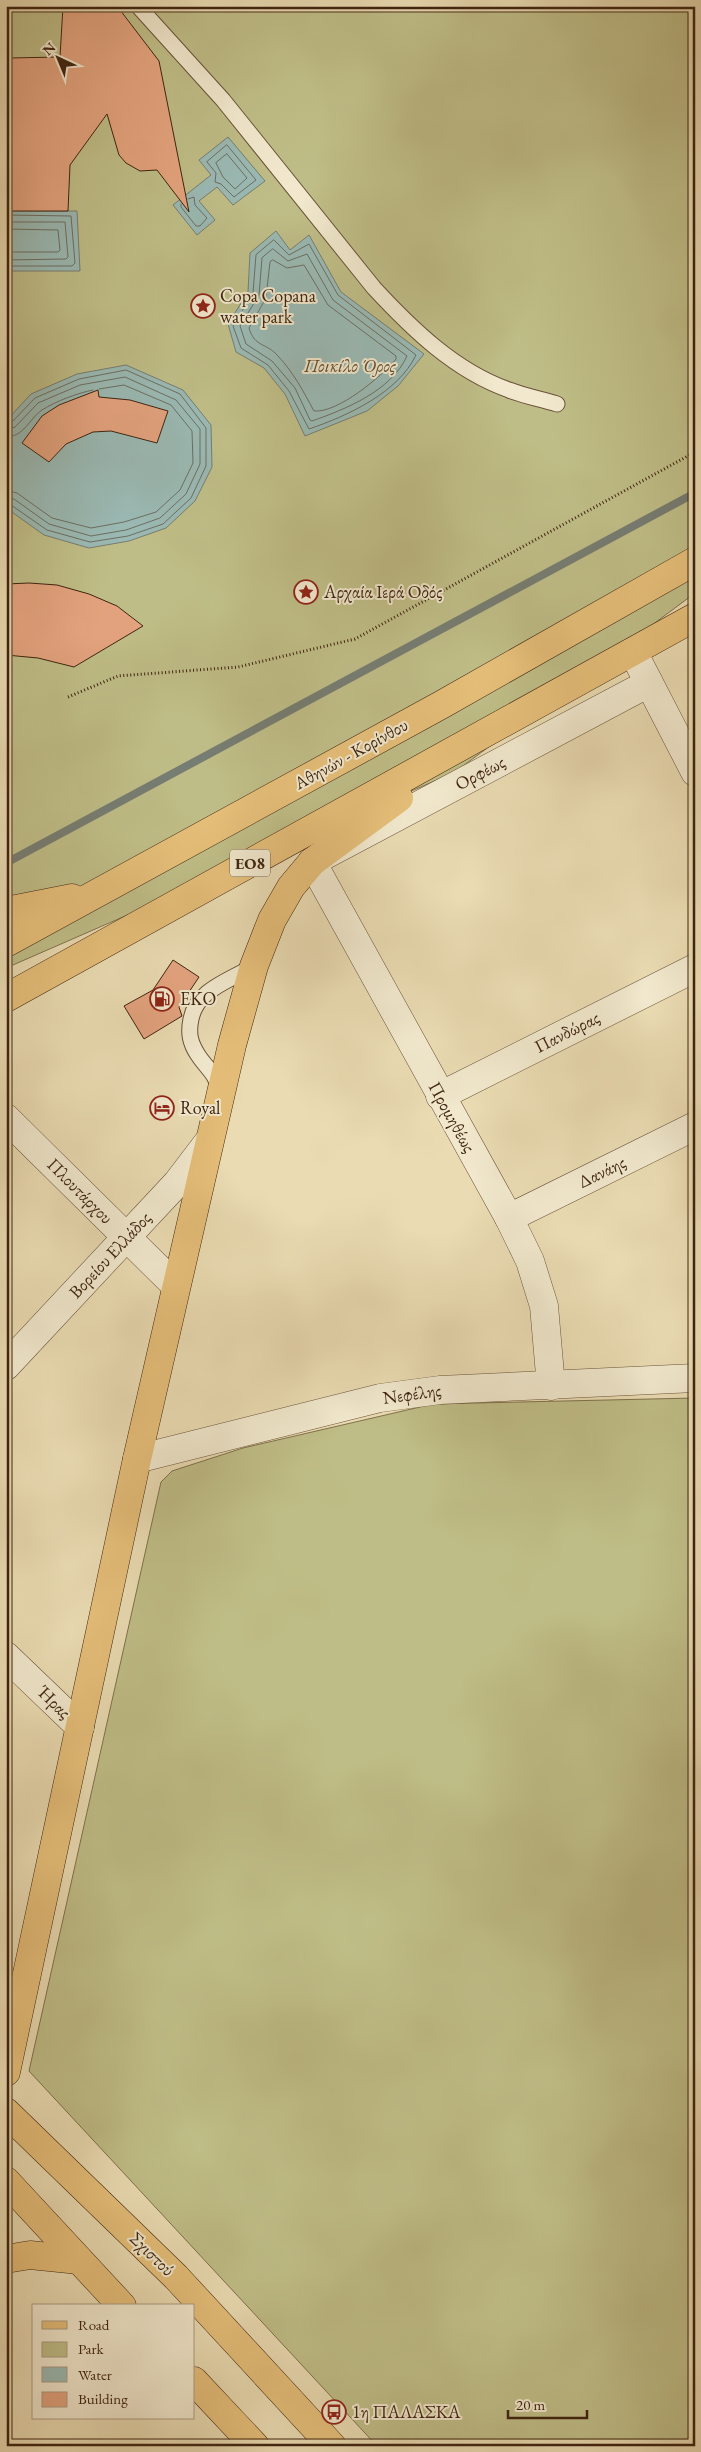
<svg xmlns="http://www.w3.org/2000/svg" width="701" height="2452" font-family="'EB Garamond',serif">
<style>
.green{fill:#bfbd87;stroke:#7f704c}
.water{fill:#9ab9b3;stroke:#767d72}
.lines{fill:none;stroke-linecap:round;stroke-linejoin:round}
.shore{stroke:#6c6e62;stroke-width:1}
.stream{stroke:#767d72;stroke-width:8}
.building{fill:#e3a37e;stroke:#3f2410}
.service-casing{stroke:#6a5238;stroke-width:17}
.minor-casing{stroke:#6a5238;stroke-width:29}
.primary-casing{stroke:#3f2410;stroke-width:29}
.trunk-casing{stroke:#3f2410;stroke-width:29}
.path{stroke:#3f2410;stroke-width:3;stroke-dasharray:1 2.5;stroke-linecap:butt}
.service{stroke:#f1e8cd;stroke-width:15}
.minor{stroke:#f1e8cd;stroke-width:28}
.primary{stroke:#e5be79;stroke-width:28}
.trunk{stroke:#e5be79;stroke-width:28}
.labels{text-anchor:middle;stroke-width:4;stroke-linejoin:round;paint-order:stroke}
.shield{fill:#f1e8cd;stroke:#745f49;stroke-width:1}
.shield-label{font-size:16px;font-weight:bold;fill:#3f2410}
.poi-label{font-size:18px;fill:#3f2410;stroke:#f1e8cd;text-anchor:start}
.park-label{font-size:18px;font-style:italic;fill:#5f4a2e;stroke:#f1e8cd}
.street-label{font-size:18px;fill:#3f2410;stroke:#f1e8cd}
</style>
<rect width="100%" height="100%" fill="#eadbb2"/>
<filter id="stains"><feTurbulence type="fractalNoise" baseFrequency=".004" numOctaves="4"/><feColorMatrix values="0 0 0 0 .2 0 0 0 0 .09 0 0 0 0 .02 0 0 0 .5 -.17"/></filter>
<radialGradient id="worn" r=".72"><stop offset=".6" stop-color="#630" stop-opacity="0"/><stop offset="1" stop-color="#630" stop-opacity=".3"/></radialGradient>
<!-- green -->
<g class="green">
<polygon points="6,6 695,6 695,593 455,772 6,968"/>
<polygon points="695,1398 695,2446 377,2446 29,2071 161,1482 172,1471 243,1448 433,1404"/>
</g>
<!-- water -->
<g class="water">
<polygon points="228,137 265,181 233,205 217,187 199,201 215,220 197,235 173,205 211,175 199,160"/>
<polygon points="6,211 77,211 80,271 6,271"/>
<polygon points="276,231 290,250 309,235 341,292 424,354 398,386 367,411 305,436 285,394 264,368 236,352 228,324 248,292 250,253"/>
<polygon points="126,365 183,390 211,425 212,467 195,501 166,528 129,541 89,548 44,535 9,510 6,503 6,421 31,394 77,374"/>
</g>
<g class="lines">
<!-- shore -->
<g class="shore">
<polygon points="227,145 256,180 234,197 221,184 215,182 216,173 207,162"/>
<polygon points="227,154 247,178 235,189 223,177 216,163"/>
<polyline points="181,204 181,207 196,226 200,226 207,218 195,205 194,197 188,199"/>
<polyline points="6,215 71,216 75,263 72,266 6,266"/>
<polyline points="6,222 65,222 68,257 66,259 6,260"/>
<polyline points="6,229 58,230 60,250 58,252 6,252"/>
<path d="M 274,240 L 289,255 L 309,244 L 338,295 L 416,355 C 398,393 347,416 309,429 L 289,391 L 268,365 L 241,348 L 233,326 L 253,293 L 256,255 Z"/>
<path d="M 273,249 L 288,261 L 307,254 L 333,300 L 407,356 C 391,391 346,409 312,421 L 310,420 L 295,388 L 272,361 L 246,344 L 240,326 L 259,295 L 262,258 Z"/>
<path d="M 273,260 L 287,268 L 304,265 L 328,305 L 396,356 L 396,359 C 381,377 338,413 314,411 C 303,391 294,373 278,356 C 266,342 255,348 249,328 L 266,298 L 270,262 Z"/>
<polyline points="6,424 12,422 35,398 79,379 126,370 180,394 206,428 206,466 191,498 163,524 128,536 90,542 47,530 11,505 6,504"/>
<polyline points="6,430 15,427 38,403 80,385 125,377 176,400 200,429 200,464 186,494 160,518 126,530 91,536 49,524 14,499 6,498"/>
<path d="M 6,437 C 24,437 29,419 42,410 C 56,401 78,393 93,390"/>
<polyline points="6,490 17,493 52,518 91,528 124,522 156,512 180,490 193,463 192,431 171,405 124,385 99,389"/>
</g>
<!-- stream -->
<polyline class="stream" points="6,863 695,493"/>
</g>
<!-- building -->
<g class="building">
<polygon points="63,6 117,6 159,61 189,212 157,170 140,171 126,163 119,155 107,114 70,165 68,211 9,211 9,58 60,57"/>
<polygon points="98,390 99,397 130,400 168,411 157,443 111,431 93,432 66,444 49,462 22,443 42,416 59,405"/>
<polygon points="29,583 57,585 89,594 117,606 143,626 74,667 38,658 6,655 6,584"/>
<polygon points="173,960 199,977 179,1007 182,1016 144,1039 124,1006 153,990"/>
</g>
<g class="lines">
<!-- service casing -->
<g class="service-casing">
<g id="service">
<path d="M 138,6 L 223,100 L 374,288 C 412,329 455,371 509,390 C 524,396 541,399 557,404"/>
<path d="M 219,1091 C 217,1074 207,1069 198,1055 C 190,1043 188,1033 191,1019 C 197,989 230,981 253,966"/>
</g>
</g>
<!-- minor casing -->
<g class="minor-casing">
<g id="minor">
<polyline points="633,652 695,772"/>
<polyline points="440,1096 695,968"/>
<polyline points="6,1118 176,1286"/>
<polyline points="509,1218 695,1126"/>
<polyline points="6,1366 177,1183 209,1141"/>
<polyline points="551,1386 544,1306 530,1261 509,1218 312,862 649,683"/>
<polyline points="137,1459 380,1398 440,1390 695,1378"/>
<polyline points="6,1656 80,1727"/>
</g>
</g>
<!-- primary casing -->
<g class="primary-casing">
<g id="primary">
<polyline points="6,2072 137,1459 232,1045 254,966 272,920 291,887 312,862"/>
<polyline points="6,2112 176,2277 332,2446"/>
<polyline points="6,2181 122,2306"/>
<polyline points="6,2259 30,2255 79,2260"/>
<polyline points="194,2381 255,2446"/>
</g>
</g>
<!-- trunk casing -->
<g class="trunk-casing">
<g id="trunk">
<polyline points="312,862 399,798"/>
<polyline points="6,911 72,898"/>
<polyline points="6,943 441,705 695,561"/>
<polyline points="6,998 695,617"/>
</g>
</g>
<!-- path -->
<polyline class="path" points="68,697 118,676 238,667 355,639 695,452"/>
<!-- service -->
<use href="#service" class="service"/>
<!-- minor -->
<use href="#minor" class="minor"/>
<!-- primary -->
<use href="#primary" class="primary"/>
<!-- trunk -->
<use href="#trunk" class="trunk"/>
</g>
<!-- icons -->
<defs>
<g id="sight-ring" transform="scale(1.25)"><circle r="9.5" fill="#f1e8cd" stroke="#8f2418" stroke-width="1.5"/><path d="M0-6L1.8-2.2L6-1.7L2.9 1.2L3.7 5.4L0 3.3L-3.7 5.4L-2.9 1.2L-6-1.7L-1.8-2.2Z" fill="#8f2418"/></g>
<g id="fuel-ring" transform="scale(1.25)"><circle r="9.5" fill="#f1e8cd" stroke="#8f2418" stroke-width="1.5"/><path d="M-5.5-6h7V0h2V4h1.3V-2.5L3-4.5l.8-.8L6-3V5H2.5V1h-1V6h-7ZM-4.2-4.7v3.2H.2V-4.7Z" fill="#8f2418"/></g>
<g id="hotel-ring" transform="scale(1.25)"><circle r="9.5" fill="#f1e8cd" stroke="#8f2418" stroke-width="1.5"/><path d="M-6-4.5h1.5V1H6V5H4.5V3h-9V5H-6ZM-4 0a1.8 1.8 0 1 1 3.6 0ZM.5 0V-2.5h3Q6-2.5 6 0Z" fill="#8f2418"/></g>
<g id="bus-ring" transform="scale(1.25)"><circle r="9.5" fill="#f1e8cd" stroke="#8f2418" stroke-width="1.5"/><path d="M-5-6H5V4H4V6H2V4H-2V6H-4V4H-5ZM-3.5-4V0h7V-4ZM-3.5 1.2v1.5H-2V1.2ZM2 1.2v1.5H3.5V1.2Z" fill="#8f2418"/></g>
</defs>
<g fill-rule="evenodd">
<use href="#sight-ring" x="203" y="306"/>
<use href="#sight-ring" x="306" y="592"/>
<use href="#fuel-ring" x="162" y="999"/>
<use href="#hotel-ring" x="162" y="1108"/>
<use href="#bus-ring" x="334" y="2412"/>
</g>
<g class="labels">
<!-- shield labels -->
<rect class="shield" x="230" y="849.5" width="40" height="27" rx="4"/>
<g class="shield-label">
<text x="250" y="869">ΕΟ8</text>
</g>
<!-- poi labels -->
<g class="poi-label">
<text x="220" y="302">Copa Copana<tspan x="220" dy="21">water park</tspan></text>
<text x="324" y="598">Αρχαία Ιερά Οδός</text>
<text x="180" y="1005">EKO</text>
<text x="180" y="1114">Royal</text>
<text x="352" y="2418">1η ΠΑΛΑΣΚΑ</text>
</g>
<!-- park labels -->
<g class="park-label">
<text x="350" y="372">Ποικίλο Όρος</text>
</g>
<!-- street labels -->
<g class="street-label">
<text transform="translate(351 754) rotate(-29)" y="6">Αθηνών - Κορίνθου</text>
<text transform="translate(480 773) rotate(-28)" y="6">Ορφέως</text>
<text transform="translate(567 1032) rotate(-27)" y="6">Πανδώρας</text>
<text transform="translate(452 1117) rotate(61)" y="6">Προμηθέως</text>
<text transform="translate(602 1172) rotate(-26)" y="6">Δανάης</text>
<text transform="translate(80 1191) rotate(45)" y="6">Πλουτάρχου</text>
<text transform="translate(110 1255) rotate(-47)" y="6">Βορείου Ελλάδος</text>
<text transform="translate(412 1394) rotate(-8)" y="6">Νεφέλης</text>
<text transform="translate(54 1702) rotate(44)" y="6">Ήρας</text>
<text transform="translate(152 2254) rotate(44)" y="6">Σχιστού</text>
</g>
</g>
<!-- margin -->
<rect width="701" height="2452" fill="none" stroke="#eadbb2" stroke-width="25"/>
<rect x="8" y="8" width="686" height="2437" fill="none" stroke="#3f2410" stroke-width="2.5"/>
<rect x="12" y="12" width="676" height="2427" fill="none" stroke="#3f2410"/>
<!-- legend -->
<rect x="32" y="2304" width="162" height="115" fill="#f1e8cd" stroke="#aa9a81"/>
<rect x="42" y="2321" width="25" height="8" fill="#e5be79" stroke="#aa9a81"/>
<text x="78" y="2330" font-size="15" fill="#3f2410">Road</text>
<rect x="42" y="2342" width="25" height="15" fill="#bfbd87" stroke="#aa9a81"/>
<text x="78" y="2354" font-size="15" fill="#3f2410">Park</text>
<rect x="42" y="2367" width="25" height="15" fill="#9ab9b3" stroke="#aa9a81"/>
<text x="78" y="2380" font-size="15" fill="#3f2410">Water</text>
<rect x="42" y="2392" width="25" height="15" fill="#e3a37e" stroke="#aa9a81"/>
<text x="78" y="2404" font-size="15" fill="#3f2410">Building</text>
<!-- north arrow -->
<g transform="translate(58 58) rotate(316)" stroke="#f1e8cd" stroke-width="4" paint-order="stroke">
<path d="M0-4L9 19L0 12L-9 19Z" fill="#3f2410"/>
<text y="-8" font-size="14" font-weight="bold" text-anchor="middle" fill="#3f2410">N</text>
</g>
<!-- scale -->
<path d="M508 2410v8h79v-8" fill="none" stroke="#3f2410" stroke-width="2.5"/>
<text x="516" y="2410" font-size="15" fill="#3f2410" stroke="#f1e8cd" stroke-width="4" paint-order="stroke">20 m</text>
<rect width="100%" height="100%" filter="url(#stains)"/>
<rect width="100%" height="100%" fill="url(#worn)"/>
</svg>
